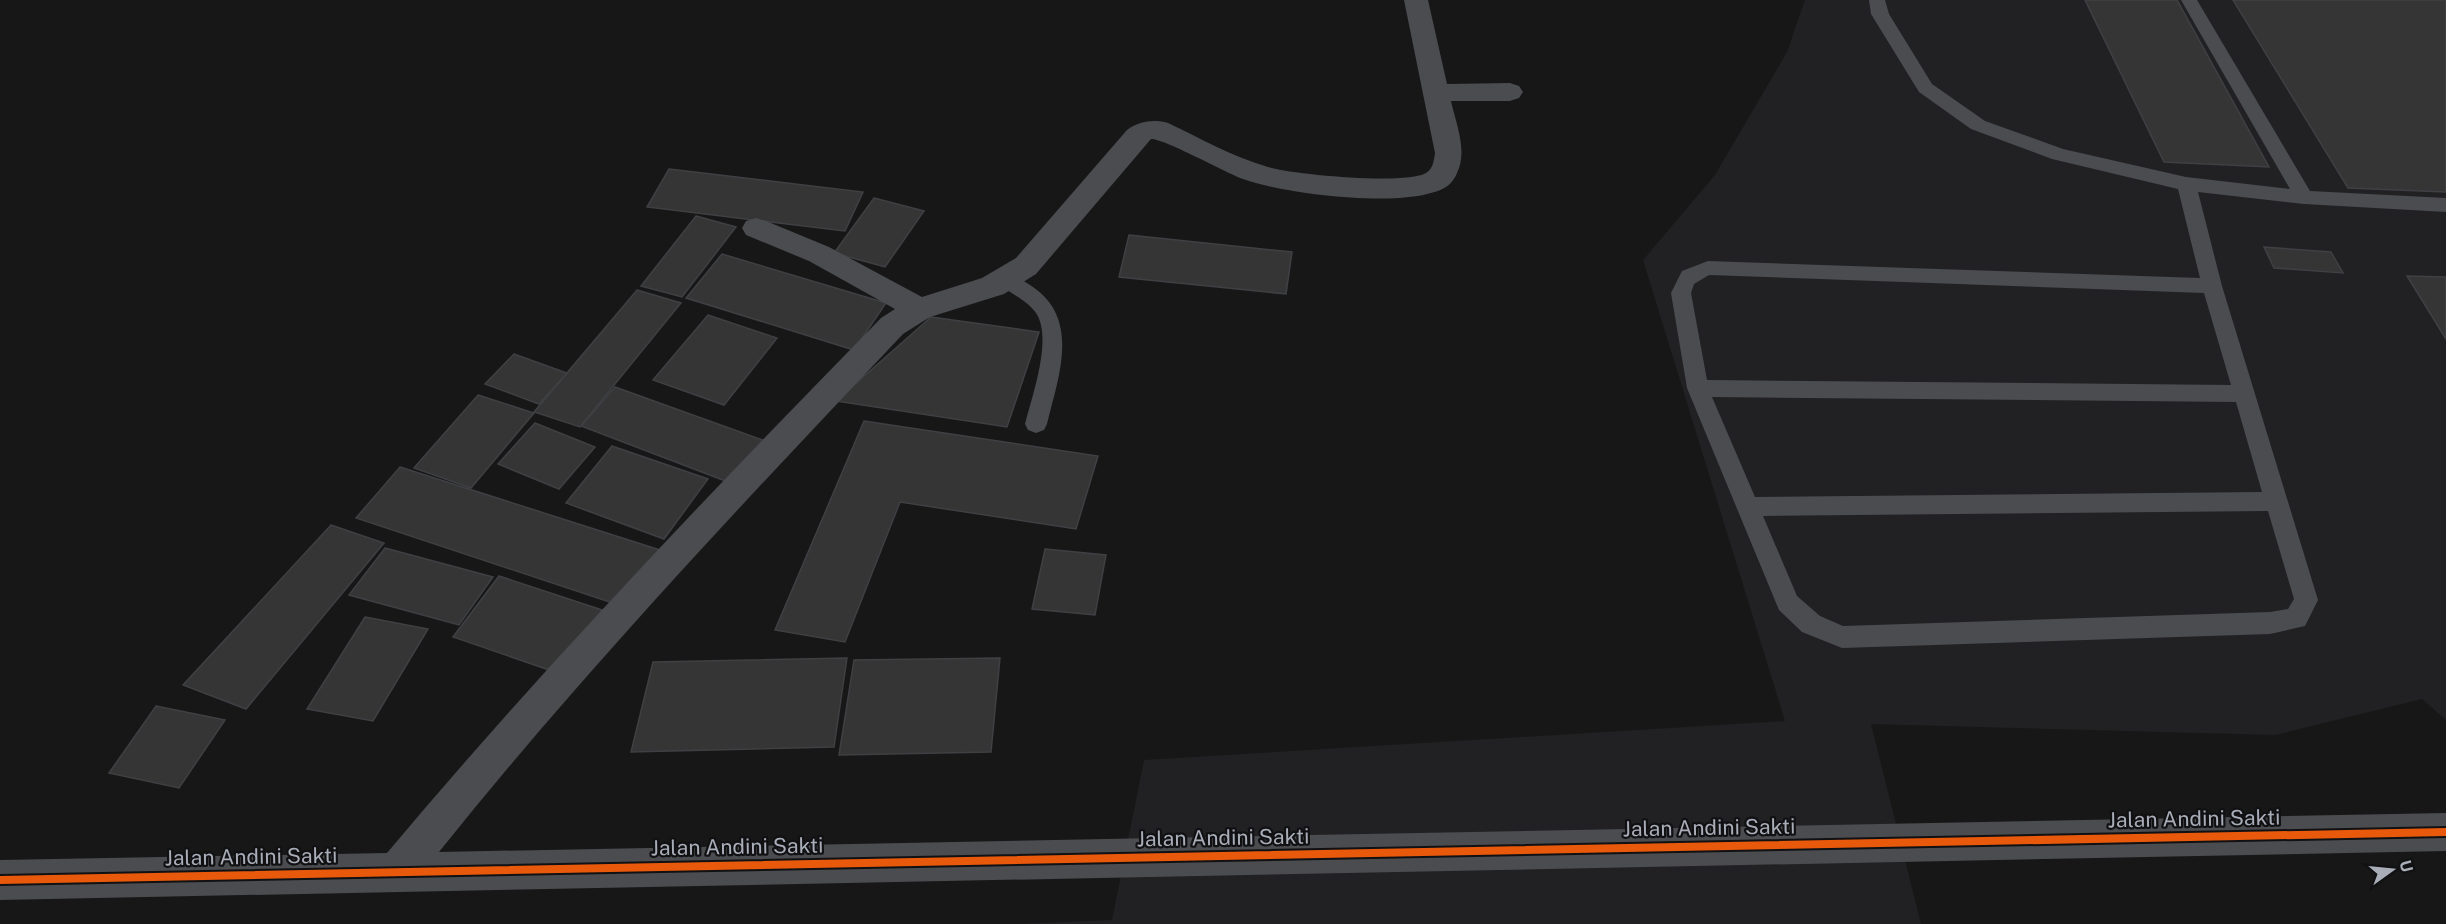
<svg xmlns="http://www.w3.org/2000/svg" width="2446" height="924" font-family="'Public Sans',sans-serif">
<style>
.built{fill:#212123}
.building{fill:#353536;stroke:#3f4043;stroke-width:1.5}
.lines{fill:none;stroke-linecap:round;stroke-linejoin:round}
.service{fill:#4b4c50;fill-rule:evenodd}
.minor{fill:#4b4c50;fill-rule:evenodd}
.cycleway-casing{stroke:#111113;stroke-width:12}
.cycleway{stroke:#e8590c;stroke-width:8}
.labels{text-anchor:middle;stroke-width:4.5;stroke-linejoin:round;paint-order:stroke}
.near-street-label{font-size:21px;fill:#a8adb8;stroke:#111113}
</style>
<rect width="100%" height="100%" fill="#171717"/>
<!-- built -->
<polygon class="built" points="1805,0 2446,0 2446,720 2422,699 2275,735 1871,724 1921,924 1015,924 1112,920 1144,760 1785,721 1643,260 1715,175 1787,52"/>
<!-- building -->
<g class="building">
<polygon points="2085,0 2177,0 2269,167 2164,162"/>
<polygon points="2233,0 2446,0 2446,192 2348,188"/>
<polygon points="669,169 863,192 845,231 647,207"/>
<polygon points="874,198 924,211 885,267 834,253"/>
<polygon points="696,216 736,227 682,297 641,286"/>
<polygon points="1129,235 1292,252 1286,294 1119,277"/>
<polygon points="2264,247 2331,252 2343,273 2274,268"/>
<polygon points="722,254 886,303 854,350 686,298"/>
<polygon points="2407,276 2446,277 2446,339"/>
<polygon points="637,290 681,303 580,427 534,412"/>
<polygon points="708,315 777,338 724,405 653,380"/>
<polygon points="931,317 1039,332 1007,427 836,401"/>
<polygon points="514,354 567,373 539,404 485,384"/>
<polygon points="615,387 768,442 736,485 581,426"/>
<polygon points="478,395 534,413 471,488 414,468"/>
<polygon points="864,421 1098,456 1076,529 900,502 845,642 775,630"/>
<polygon points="535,423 595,447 559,489 498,464"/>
<polygon points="612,446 708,479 664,539 566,503"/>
<polygon points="400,467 663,551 625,607 356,518"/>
<polygon points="331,525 384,543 246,709 183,685"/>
<polygon points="385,548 493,577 459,625 349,595"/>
<polygon points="1045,549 1106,555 1095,615 1032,609"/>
<polygon points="499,576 602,610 558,673 453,637"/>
<polygon points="365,617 428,629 373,721 307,709"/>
<polygon points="847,658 834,747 631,752 653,662"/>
<polygon points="1000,658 991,752 839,755 854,660"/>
<polygon points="156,706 225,720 179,788 109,773"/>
</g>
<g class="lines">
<!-- service -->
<g class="service">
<path d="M 1869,0 L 1885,0 L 1889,14 L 1932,84 L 1985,121 L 2063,149 L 2186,177 L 2290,189 L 2181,0 L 2197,0 L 2310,191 L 2446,198 L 2446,212 L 2304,204 L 2198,192 L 2222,286 L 2318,600 L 2305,626 L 2270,634 L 1842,648 L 1802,632 L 1779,610 L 1687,388 L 1671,293 L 1682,271 L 1708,261 L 2200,278 L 2178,189 L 2052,159 L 1971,129 L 1919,92 L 1871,14 ZM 1709,275 L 2204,293 L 2231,385 L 1707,380 L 1691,293 L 1694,284 ZM 1712,397 L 2236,402 L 2262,492 L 1755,497 ZM 2268,511 L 2294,599 L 2288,609 L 2270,612 L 1843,626 L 1820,616 L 1797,596 L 1763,516 Z"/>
<path d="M 1005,272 C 1015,275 1024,281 1033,287 C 1081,320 1058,378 1047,424 L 1044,430 L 1036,433 L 1028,430 L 1025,424 C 1032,396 1053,338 1036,313 C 1027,300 1010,293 998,284 L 995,279 L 998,274 Z"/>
</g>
<!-- minor -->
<path class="minor" d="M 1404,0 L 1428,0 L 1447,84 L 1510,83 L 1519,86 L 1523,92 L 1519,98 L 1510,101 L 1451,101 C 1456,124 1468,151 1457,173 C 1455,178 1451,184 1446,187 C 1408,210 1284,194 1243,179 C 1224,172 1165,139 1151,139 L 1036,274 L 1004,294 L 930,317 L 903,334 C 744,502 584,671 439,852 L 2446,813 L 2446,851 L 0,900 L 0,860 L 387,853 C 543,667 712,491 881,318 L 895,309 L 809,261 L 746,235 L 742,228 L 746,221 L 756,218 L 766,221 L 829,247 L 922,297 L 982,278 L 1016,258 L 1127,130 C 1139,121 1154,119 1168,123 C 1200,138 1233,157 1268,167 C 1293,175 1406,185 1426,173 C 1433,169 1434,160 1435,153 Z"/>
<!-- cycleway casing -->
<g class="cycleway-casing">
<polyline id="cycleway" points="0,880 2446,832"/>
</g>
<!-- cycleway -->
<use href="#cycleway" class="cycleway"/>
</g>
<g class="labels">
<!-- near-street labels -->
<g class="near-street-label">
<text transform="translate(2194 819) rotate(-1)" y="7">Jalan Andini Sakti</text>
<text transform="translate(1709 828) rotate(-1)" y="7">Jalan Andini Sakti</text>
<text transform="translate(1223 838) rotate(-1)" y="7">Jalan Andini Sakti</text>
<text transform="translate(737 847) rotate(-1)" y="7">Jalan Andini Sakti</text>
<text transform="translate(251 857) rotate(-1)" y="7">Jalan Andini Sakti</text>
</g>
</g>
<!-- north arrow -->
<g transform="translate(2392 870) rotate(75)" stroke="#111113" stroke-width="4.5" paint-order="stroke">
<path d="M0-4.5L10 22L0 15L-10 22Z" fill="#a8adb8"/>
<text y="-9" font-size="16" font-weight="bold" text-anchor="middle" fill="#a8adb8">U</text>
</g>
</svg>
